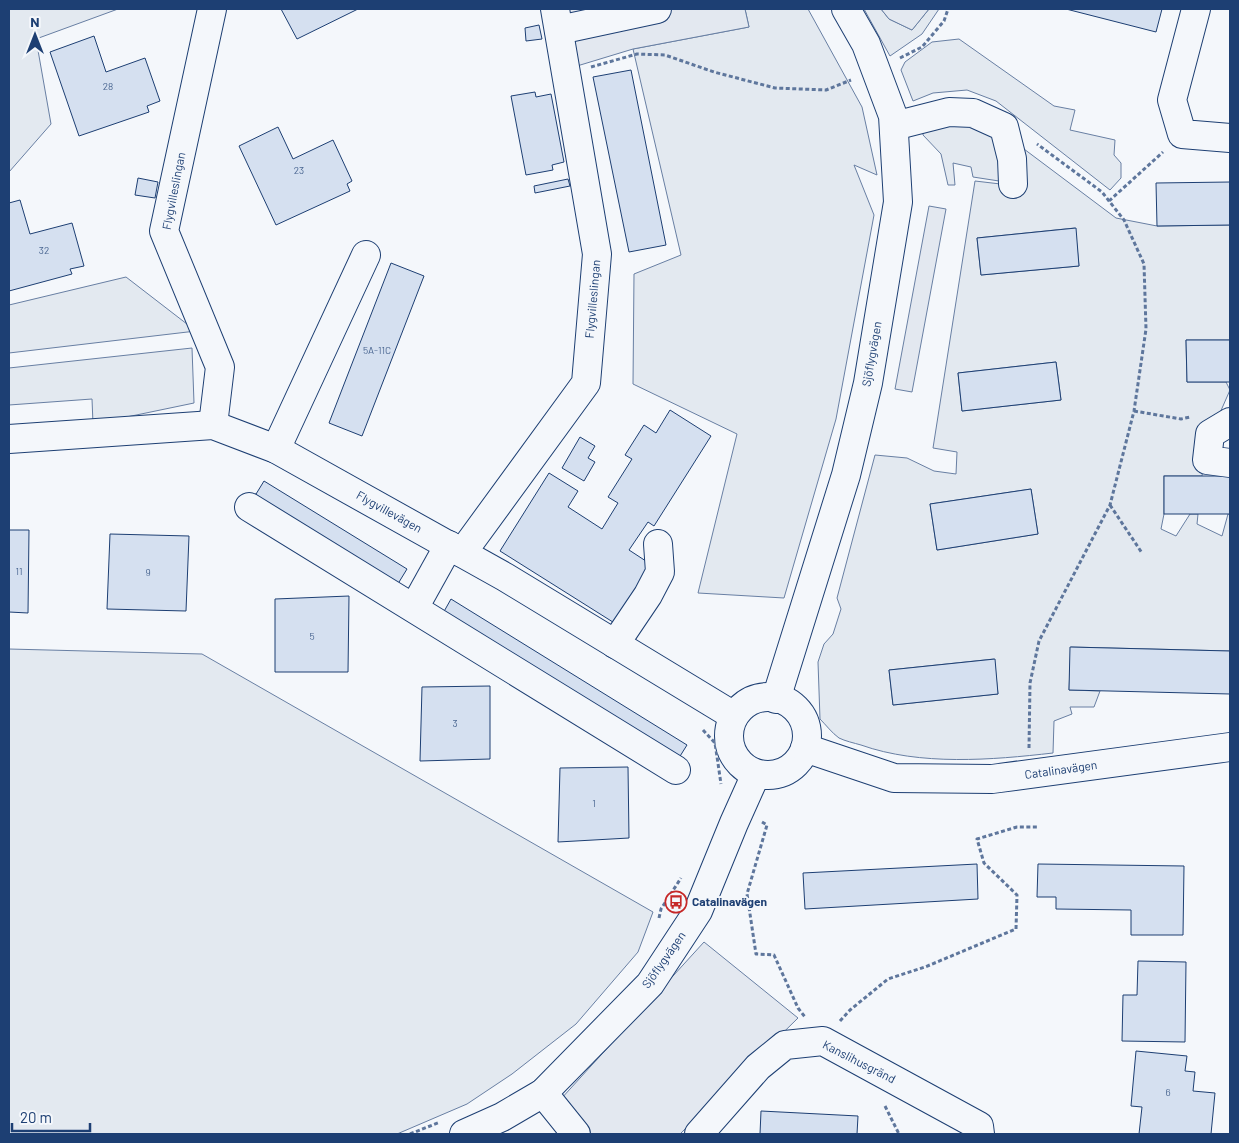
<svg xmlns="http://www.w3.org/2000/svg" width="1239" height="1143" font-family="Barlow,sans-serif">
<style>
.green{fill:#e3e9f0;stroke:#687fa3;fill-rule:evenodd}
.parking{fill:#e3e8f0;stroke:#687fa3}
.building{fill:#d5e0f0;stroke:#1d3f73}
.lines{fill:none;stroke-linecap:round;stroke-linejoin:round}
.minor-casing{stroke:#1d3f73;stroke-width:30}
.path{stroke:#5e769c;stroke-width:3;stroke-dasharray:4 2.5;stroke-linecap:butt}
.minor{stroke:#f4f7fb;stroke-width:28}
.labels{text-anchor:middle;stroke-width:4;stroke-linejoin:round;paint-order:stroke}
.number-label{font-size:10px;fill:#4b6792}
.street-label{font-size:12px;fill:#1d3f73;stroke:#f4f7fb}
.poi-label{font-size:12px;font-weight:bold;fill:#1d3f73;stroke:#f4f7fb;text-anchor:start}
</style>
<rect width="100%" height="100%" fill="#f4f7fb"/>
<!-- green -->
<g class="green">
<polygon points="9,9 118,9 36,39 51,124 9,172"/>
<polygon points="745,9 808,9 862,107 877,175 854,165 874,215 836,419 784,598 698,593 737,434 633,384 634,274 681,255 633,49 749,27"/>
<polygon points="864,9 881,9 889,19 912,30 929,9 939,9 922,34 890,56"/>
<polygon points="959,39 1054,106 1075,110 1070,130 1115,140 1114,155 1121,163 1121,178 1110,190 996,101 967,90 933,93 913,101 901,70 905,62 932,42"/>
<polygon points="972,123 991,133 998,149 999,181 973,177 971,167 953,163 955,185 948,185 941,154 923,135 923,127"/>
<path d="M 1024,149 L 1116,218 L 1157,226 L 1230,225 L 1230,340 L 1186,340 L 1187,382 L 1226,382 L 1230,390 L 1205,447 L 1202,476 L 1164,476 L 1164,514 L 1161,529 L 1176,536 L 1190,514 L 1198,514 L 1197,524 L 1222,536 L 1228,514 L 1230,514 L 1230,651 L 1071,647 L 1069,690 L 1100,691 L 1094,707 L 1070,707 L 1072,714 L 1054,721 L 1053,753 C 992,760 920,766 861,745 C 854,743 845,741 839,738 C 832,733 826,725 820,719 L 818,662 L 824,644 L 833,634 L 841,609 L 837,598 L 875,455 L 907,458 L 934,471 L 956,474 L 957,452 L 933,448 L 975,181 L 1026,187 ZM 1075,228 L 1079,266 L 981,275 L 977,238 ZM 1056,362 L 1061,400 L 962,411 L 958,373 ZM 1031,489 L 1038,534 L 937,550 L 930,504 ZM 994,659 L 998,694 L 893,705 L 889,670 Z"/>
<polygon points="126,277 196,331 9,353 9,305"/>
<polygon points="192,348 194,403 93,424 92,399 9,405 9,368"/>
<polygon points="9,649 202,654 653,912 638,952 576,1024 512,1074 467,1104 397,1134 9,1134"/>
</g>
<!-- parking -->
<g class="parking">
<polygon points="564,9 745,9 749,27 633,49 577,66"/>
<polygon points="881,9 929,9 912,30 889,19"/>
<polygon points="929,206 946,209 912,392 895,389"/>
<polygon points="704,942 798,1018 680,1134 585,1134 560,1100"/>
</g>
<!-- building -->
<g class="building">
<polygon points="281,9 358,9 297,39"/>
<polygon points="1066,9 1162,9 1156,32"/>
<polygon points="539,25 542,39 526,41 525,28"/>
<polygon points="94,36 106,72 145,58 160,101 147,106 149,112 79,136 50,52"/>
<polygon points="631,70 666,245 629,252 593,77"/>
<polygon points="535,92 536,97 551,94 564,162 552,165 553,170 526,175 511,96"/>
<polygon points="278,127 293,159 333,140 352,181 347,184 350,191 276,225 239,146"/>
<polygon points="138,178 158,182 155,198 135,195"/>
<polygon points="568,179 570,186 535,193 534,186"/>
<polygon points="1230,182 1230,225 1157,226 1156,183"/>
<polygon points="20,200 30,234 72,223 84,266 70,269 72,274 9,291 9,203"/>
<polygon points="1076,228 1079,266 981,275 977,238"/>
<polygon points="391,263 424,276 362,436 329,423"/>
<polygon points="1186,340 1230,340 1230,382 1187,382"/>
<polygon points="1056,362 1061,400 962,411 958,373"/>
<polygon points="670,410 711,436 654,526 648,522 629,550 652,565 616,624 500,551 549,473 578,491 568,507 602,529 618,503 608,497 632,459 625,455 644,425 656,433"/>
<polygon points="580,437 595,446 588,458 595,462 584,481 562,468"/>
<rect x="1164" y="476" width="66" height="38"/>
<polygon points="264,481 407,569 396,587 253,499"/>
<polygon points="1031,489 1038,534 937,550 930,504"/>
<polygon points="9,530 29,530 28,613 9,612"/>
<polygon points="110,534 189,536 186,611 107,609"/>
<polygon points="349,596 348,672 275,672 275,599"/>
<polygon points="451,599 687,745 677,761 442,615"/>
<polygon points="1070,647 1230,651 1230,694 1069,690"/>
<polygon points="995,659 998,694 893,705 889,670"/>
<polygon points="490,686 490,759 420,761 422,687"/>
<polygon points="628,767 629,838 558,842 560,768"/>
<polygon points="977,864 978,899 805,909 803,873"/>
<polygon points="1038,864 1184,866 1183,935 1131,935 1131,910 1056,909 1056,897 1037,897"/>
<polygon points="1138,961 1186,962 1185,1042 1122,1041 1123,995 1137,995"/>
<polygon points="1136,1051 1187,1056 1185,1071 1195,1072 1193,1091 1215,1093 1211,1134 1139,1134 1142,1107 1131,1106"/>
<polygon points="761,1111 858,1116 857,1134 760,1134"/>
</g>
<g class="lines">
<!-- minor casing -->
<g class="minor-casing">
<g id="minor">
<polyline points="212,9 164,231 220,367 213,425"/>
<polyline points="1196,9 1172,100 1182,134 1230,138"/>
<polyline points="559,30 657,9"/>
<polyline points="894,126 949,112 973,113 1004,127 1012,159 1013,184"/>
<polyline points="1230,422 1210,434 1207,460 1230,463"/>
<polyline points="9,439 213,425 276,449 505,577 734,716"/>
<polyline points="276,449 366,255"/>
<polyline points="249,507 676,770"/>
<polyline points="462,553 586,383 597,254 555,9"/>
<polyline points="414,608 449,545"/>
<polyline points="615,644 648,595 660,572 658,544"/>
<circle cx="768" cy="736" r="39"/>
<polyline points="776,699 846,475 868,383 898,202 893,116 866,44 846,9"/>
<polyline points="805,748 894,778 992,779 1230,747"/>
<polyline points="543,1093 576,1134"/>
<polyline points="464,1134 502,1117 543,1093 650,984 698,911 734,823 756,774"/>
<polyline points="699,1134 758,1067 785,1045 823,1041 979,1126 980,1134"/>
</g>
</g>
<!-- path -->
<g class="path">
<polyline points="900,58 922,47 944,21 948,9"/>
<polyline points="591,67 637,54 665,55 714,72 775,88 826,90 851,80"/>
<polyline points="1109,201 1163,152"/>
<polyline points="1134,411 1181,419 1190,417"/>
<polyline points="1110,505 1142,553"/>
<polyline points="703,730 715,743 721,784"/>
<polyline points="1029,748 1030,683 1039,641 1110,505 1134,411 1146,329 1144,264 1124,220 1102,192 1037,144"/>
<polyline points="762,822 767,825 747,894 756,954 774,955 798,1008 805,1017"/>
<polyline points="659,918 661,909 681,878"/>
<polyline points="840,1021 850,1010 888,979 925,967 1016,929 1017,895 984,863 977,839 1017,827 1038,827"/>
<polyline points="885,1106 899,1134"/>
<polyline points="410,1134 440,1122"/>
</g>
<!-- minor -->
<use href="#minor" class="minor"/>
</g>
<!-- icons -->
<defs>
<g id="bus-ring" transform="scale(1.125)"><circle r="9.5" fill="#f4f7fb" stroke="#c62828" stroke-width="1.5"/><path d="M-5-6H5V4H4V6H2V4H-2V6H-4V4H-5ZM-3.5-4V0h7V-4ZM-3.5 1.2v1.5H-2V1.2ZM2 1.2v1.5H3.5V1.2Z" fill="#c62828"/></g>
</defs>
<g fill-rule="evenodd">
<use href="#bus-ring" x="676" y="902"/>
</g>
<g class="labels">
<!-- number labels -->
<g class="number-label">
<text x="108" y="90">28</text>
<text x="299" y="174">23</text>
<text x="44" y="254">32</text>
<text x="377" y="354">5A-11C</text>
<text x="19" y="575">11</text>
<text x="148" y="576">9</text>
<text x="312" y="640">5</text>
<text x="455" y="727">3</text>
<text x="594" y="807">1</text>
<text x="1168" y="1096">6</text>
</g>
<!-- street labels -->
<g class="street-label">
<text transform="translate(174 191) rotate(-79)" y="4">Flygvilleslingan</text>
<text transform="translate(593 299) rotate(-85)" y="4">Flygvilleslingan</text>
<text transform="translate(872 354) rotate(-80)" y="4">Sjöflygvägen</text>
<text transform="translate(389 512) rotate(29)" y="4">Flygvillevägen</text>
<text transform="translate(1061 770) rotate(-8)" y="4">Catalinavägen</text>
<text transform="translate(664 960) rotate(-55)" y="4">Sjöflygvägen</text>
<text transform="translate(859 1062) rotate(27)" y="4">Kanslihusgränd</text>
</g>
<!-- poi labels -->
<g class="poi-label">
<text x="692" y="906">Catalinavägen</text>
</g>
</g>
<!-- border -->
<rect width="1239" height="1143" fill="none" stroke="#1d3f73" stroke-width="20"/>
<!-- north arrow -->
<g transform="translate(35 35)" stroke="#f4f7fb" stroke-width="4" paint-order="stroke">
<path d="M0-4L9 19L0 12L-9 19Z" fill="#1d3f73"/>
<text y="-8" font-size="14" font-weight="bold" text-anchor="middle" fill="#1d3f73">N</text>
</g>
<!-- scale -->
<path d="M12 1123v8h78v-8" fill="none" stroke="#1d3f73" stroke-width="2.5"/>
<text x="20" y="1123" font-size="15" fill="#1d3f73" stroke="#f4f7fb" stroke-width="4" paint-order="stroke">20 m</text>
</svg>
